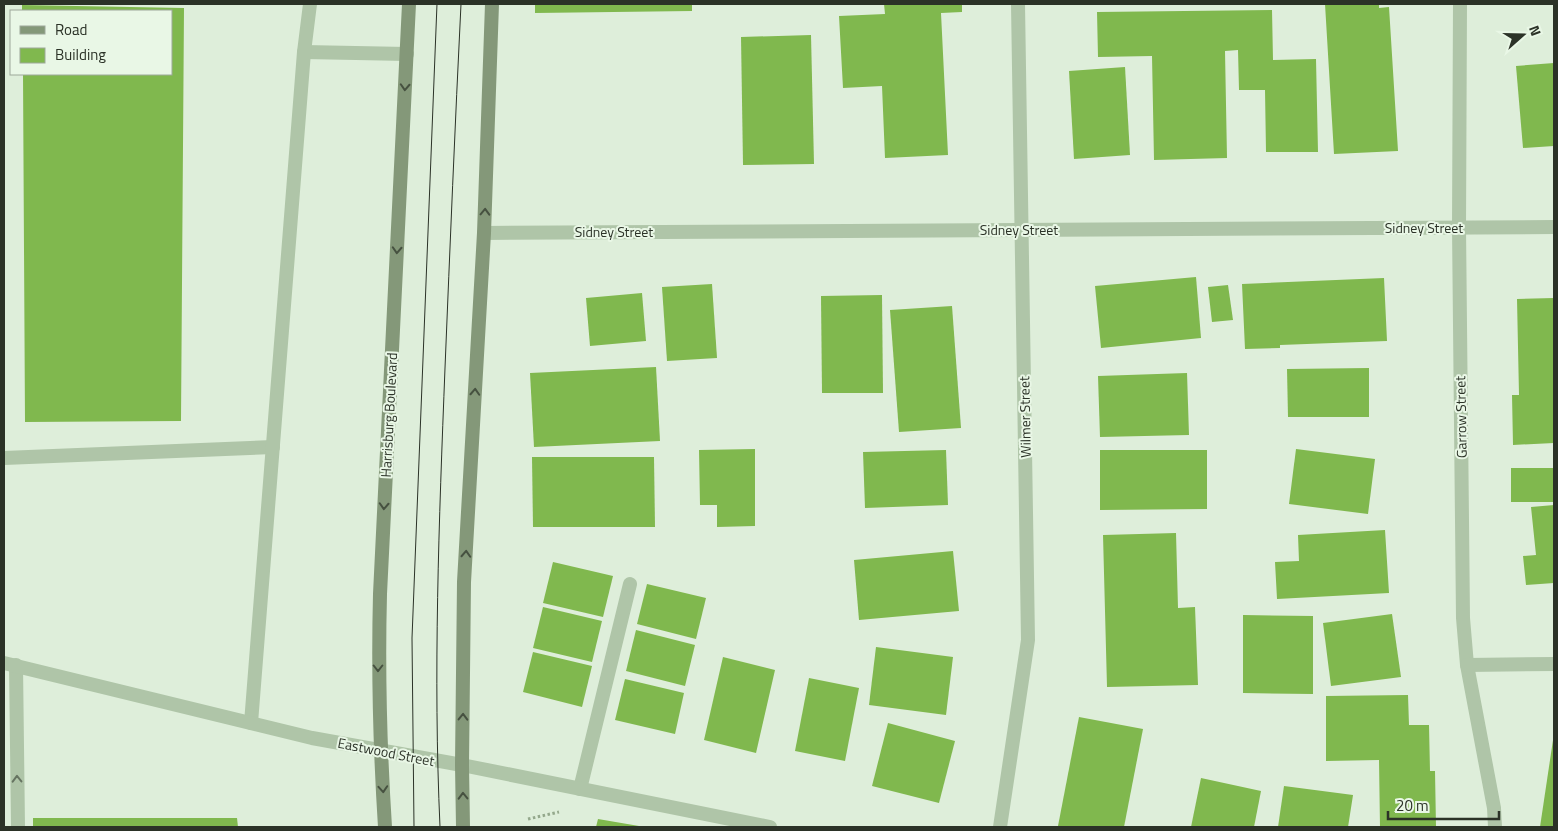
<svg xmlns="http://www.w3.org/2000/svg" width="1558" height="831" font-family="'Titillium Web',sans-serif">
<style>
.building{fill:#80b84e}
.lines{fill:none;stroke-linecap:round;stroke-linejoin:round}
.path{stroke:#94a88c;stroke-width:3;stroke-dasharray:2.5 2.5;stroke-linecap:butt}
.service{stroke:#afc5a8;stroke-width:14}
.minor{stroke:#afc5a8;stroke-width:14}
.tertiary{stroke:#afc5a8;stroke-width:14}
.secondary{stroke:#849879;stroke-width:14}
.tram{stroke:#2b3227;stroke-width:1}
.oneway{stroke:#465140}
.oneway2{stroke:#667461}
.labels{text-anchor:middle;stroke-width:4;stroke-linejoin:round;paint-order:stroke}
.street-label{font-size:14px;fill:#2b3227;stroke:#e9f7e6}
</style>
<rect width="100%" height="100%" fill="#deeeda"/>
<!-- building -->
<g class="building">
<polygon points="535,4 692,4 692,11 535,13"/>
<polygon points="884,4 962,4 962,12 941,13 948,155 885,158 882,86 843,88 839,16 885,14"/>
<polygon points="1325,4 1379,4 1379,8 1389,7 1398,151 1334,154"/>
<polygon points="22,5 184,8 181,421 25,422 23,74 171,74 171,11 22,11"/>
<polygon points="1272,10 1273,60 1316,59 1318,152 1266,152 1265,90 1239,90 1238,50 1225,51 1227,158 1154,160 1152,56 1098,57 1097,12"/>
<polygon points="811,35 814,164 743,165 741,37"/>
<polygon points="1554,63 1554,146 1523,148 1516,66"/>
<polygon points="1125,67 1130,155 1074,159 1069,71"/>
<polygon points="1196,277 1201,338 1101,348 1095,286"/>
<polygon points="1384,278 1387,341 1280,345 1280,348 1245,349 1242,284"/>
<polygon points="712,284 717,358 667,361 662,287"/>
<polygon points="1228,285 1233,320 1212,322 1208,287"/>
<polygon points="642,293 646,341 590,346 586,298"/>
<polygon points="882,295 883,393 822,393 821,296"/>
<polygon points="1554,298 1554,443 1513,445 1512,395 1519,395 1517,299"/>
<polygon points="952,306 961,428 899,432 890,310"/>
<polygon points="656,367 660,441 534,447 530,373"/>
<polygon points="1369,368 1369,417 1288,417 1287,369"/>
<polygon points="1187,373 1189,435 1100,437 1098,376"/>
<polygon points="755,449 755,526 717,527 717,505 700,505 699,450"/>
<polygon points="1296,449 1375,459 1368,514 1289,504"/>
<polygon points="946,450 948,505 865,508 863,452"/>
<polygon points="1100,450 1207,450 1207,509 1100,510"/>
<polygon points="532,457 654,457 655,527 533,527"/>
<rect x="1511" y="468" width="43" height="34"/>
<polygon points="1554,505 1554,583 1526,585 1523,556 1536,555 1531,507"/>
<polygon points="1385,530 1389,593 1277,599 1275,562 1299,561 1298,535"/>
<polygon points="1176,533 1178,608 1195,607 1198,685 1107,687 1103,535"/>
<polygon points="953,551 959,611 859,620 854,560"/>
<polygon points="553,562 613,576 603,617 543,603"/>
<polygon points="647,584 706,598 696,639 637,624"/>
<polygon points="543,607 602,621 592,662 533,648"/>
<polygon points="1392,614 1401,677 1331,686 1323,623"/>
<polygon points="1243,615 1313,616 1313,694 1243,693"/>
<polygon points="636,630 695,645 685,686 626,671"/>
<polygon points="876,647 953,657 946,715 869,705"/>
<polygon points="533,652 592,666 582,707 523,692"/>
<polygon points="723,657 775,670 756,753 704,740"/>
<polygon points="809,678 859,688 845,761 795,751"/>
<polygon points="625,679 684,693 675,734 615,720"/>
<polygon points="1408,695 1409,725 1429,725 1430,771 1435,771 1436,827 1380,827 1379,760 1326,761 1326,696"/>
<polygon points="1079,717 1143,729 1124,827 1067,827 1058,826"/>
<polygon points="888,723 955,741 939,803 872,786"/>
<polygon points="1553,740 1554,827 1540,827"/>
<polygon points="1201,778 1261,791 1254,827 1191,827"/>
<polygon points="1284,786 1353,795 1348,827 1278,827"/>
<polygon points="33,818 237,818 238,827 33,827"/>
<polygon points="598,819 639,826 638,827 596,827"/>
</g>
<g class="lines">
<!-- path -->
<polyline class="path" points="528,819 559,812"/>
<!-- service -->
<g class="service">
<polyline points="304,52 407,54"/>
<polyline points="4,458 273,447"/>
<polyline points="16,665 18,827"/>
<polyline points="251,723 304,52 310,4"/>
<polyline points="580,789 630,584"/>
</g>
<!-- minor -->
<g class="minor">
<polyline points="1460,4 1459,227 1463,618 1467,665 1494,808 1495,827"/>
<polyline points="484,233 1554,227"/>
<polyline points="1467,665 1554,664"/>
<polyline points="462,765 770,827"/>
<polyline points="1000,827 1028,640 1018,4"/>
</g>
<!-- tertiary -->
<polyline class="tertiary" points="4,663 312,738 462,765"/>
<!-- secondary -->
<g class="secondary">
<path d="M 385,827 C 380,749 378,672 380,594 L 409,4"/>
<polyline points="463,827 462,765 464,582 484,233 492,4"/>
</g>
<!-- tram -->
<g class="tram">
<polyline points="414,827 412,638 437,4"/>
<path d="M 440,827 C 433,674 439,521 445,368 C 450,246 455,125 461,4"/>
</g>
</g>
<!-- one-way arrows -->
<defs><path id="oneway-chevron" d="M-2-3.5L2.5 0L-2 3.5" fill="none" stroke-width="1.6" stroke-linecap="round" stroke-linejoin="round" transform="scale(1.25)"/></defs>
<g class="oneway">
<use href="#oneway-chevron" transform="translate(405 87) rotate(93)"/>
<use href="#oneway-chevron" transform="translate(485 212) rotate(-88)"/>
<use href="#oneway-chevron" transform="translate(397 250) rotate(93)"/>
<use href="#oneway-chevron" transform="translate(475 392) rotate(-87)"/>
<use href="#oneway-chevron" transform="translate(384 506) rotate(93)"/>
<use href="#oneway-chevron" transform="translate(466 554) rotate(-87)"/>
<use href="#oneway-chevron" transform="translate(378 668) rotate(90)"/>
<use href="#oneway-chevron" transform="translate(463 717) rotate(-89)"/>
<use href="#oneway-chevron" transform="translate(383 789) rotate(86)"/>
<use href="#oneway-chevron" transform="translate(463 796) rotate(-91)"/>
</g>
<use class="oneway2" href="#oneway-chevron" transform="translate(17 779) rotate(-91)"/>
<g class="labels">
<!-- street labels -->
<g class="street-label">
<text x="1424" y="233">Sidney Street</text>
<text x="1019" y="235">Sidney Street</text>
<text x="614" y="237">Sidney Street</text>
<text transform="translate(389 415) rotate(-87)" y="5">Harrisburg Boulevard</text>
<text transform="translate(1025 417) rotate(-91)" y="5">Wilmer Street</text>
<text transform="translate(1461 417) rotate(-91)" y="5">Garrow Street</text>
<text transform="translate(386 752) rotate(11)" y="5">Eastwood Street</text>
</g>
</g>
<!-- border -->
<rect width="1558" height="831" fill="none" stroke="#2b3227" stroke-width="10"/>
<!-- legend -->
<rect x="10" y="10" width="162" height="65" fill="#e9f7e6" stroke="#9da89a"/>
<rect x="20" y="26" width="25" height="8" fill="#849879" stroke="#9da89a"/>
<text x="55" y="35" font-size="15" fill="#2b3227">Road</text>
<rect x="20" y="48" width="25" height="15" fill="#80b84e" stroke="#9da89a"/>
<text x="55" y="60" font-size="15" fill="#2b3227">Building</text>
<!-- north arrow -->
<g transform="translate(1523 35) rotate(70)" stroke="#e9f7e6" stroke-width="4" paint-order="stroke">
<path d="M0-4L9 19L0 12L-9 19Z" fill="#2b3227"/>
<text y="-8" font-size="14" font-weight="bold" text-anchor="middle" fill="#2b3227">N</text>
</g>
<!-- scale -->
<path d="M1388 811v8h111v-8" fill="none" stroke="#2b3227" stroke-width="2.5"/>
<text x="1396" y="811" font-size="15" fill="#2b3227" stroke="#e9f7e6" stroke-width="4" paint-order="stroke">20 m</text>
</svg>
